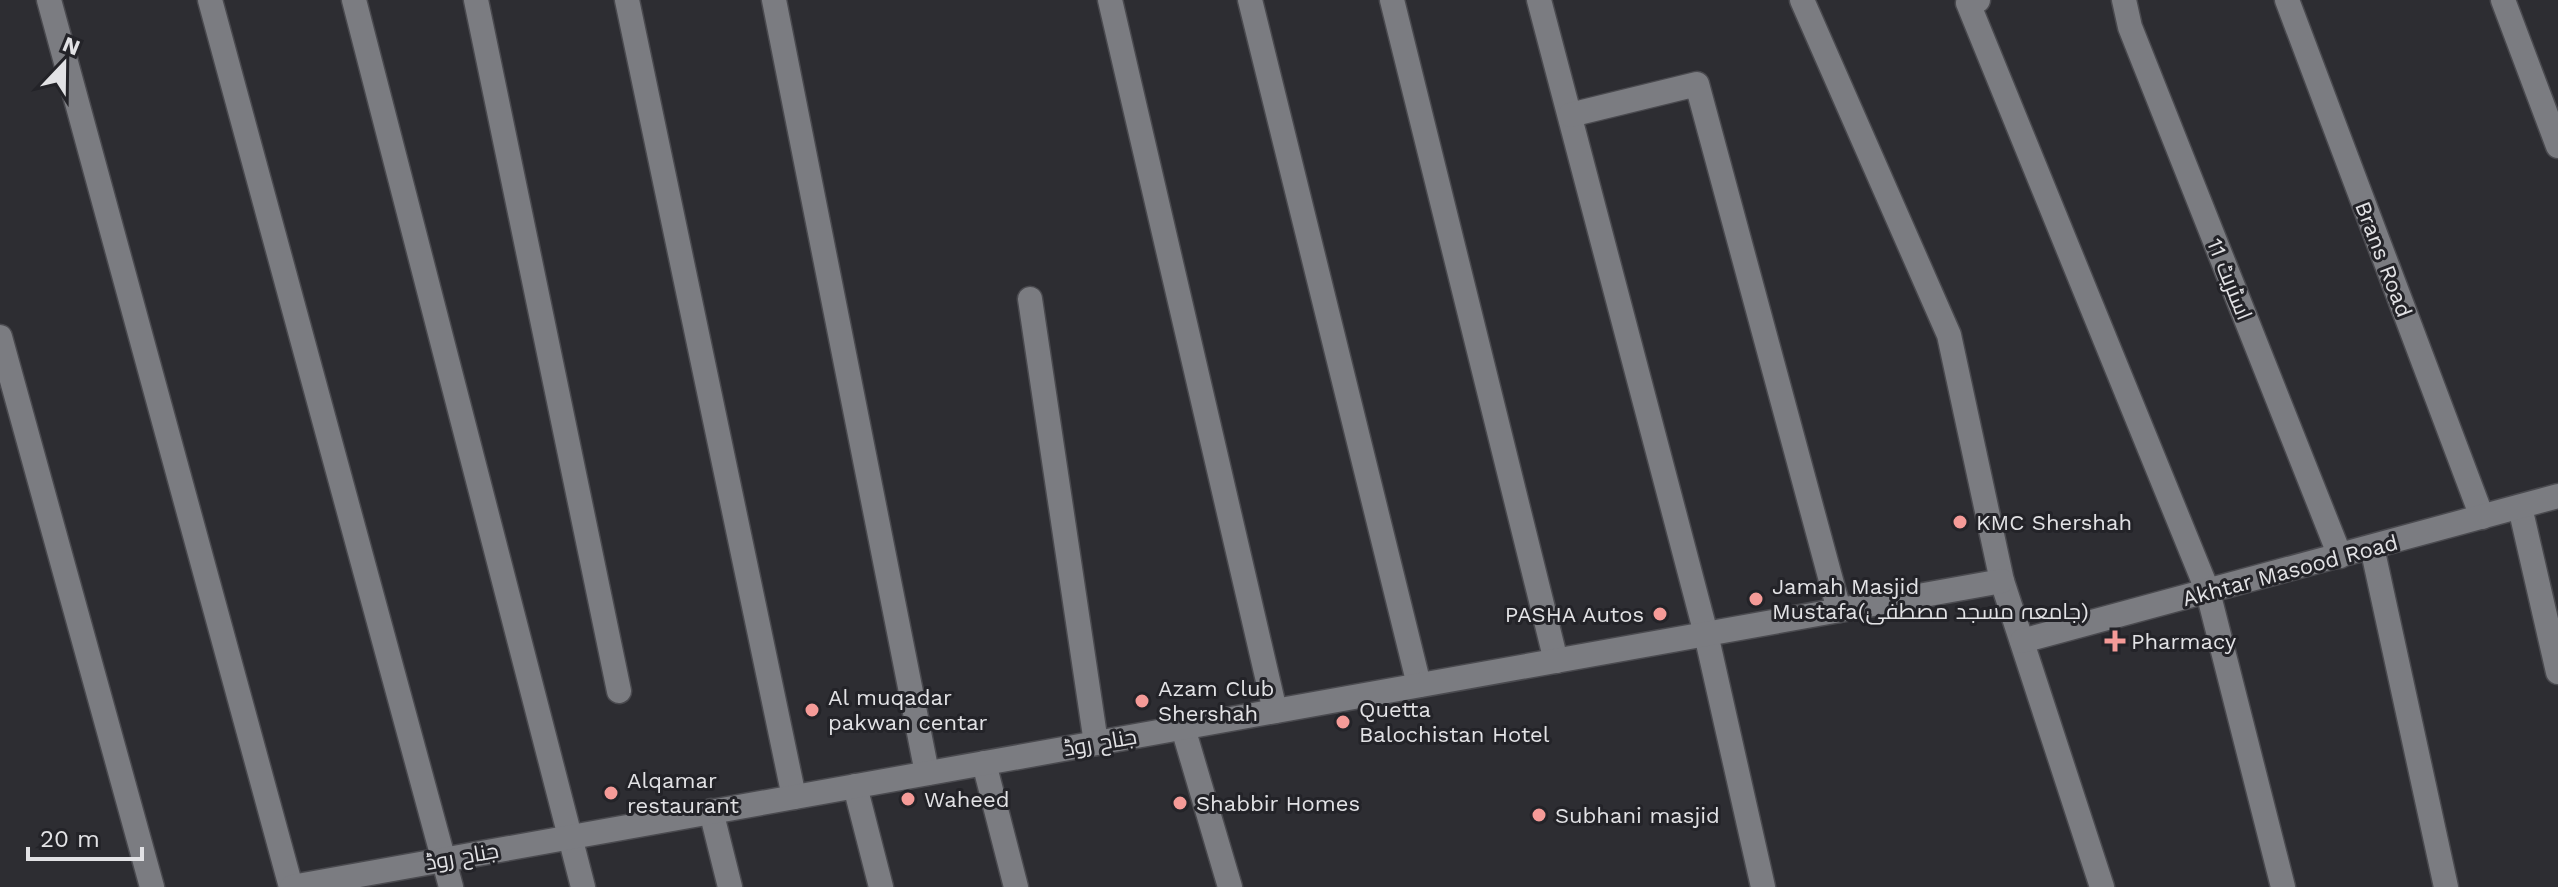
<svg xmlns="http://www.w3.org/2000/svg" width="2558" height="887" font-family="'Work Sans',Cairo,sans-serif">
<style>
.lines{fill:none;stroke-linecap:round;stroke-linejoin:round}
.minor-casing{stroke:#4a4a4f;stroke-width:27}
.minor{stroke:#7b7c81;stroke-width:24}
.poi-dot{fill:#f59b98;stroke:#232328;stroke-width:3}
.labels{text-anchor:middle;stroke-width:6;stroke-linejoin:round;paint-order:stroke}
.street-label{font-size:22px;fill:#e2e2e5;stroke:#232328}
.poi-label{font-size:22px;fill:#e2e2e5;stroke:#232328;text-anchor:start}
</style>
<rect width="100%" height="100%" fill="#2d2d32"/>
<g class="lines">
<!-- minor casing -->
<g class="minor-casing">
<g id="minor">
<polyline points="49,0 291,887"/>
<polyline points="210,0 451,887"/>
<polyline points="354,0 583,887"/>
<polyline points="476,0 619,691"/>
<polyline points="627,0 794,797"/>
<polyline points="774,0 927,773"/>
<polyline points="1110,0 1275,711"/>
<polyline points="1250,0 1419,685"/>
<polyline points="1392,0 1556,661"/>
<polyline points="1539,0 1706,634 1763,887"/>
<polyline points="1802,0 1949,335 2002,581 2102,887"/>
<polyline points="1978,0 1968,3 2208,592 2283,887"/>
<polyline points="2124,0 2130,27 2340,556"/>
<polyline points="2287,0 2482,517"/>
<polyline points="2503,0 2558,146"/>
<polyline points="1570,115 1697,84 1839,610"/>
<polyline points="1030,299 1096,743"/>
<polyline points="0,337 152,887"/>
<polyline points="2520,507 2558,672"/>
<polyline points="2372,547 2446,887"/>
<polyline points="2022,641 2558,496"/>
<polyline points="1183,728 1230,887"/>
<polyline points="984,763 1016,887"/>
<polyline points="855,786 881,887"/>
<polyline points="711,811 730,887"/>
<polyline points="292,887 2002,581"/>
</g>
</g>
<!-- minor -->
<use href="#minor" class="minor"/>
</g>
<!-- markers -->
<g class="poi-dot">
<circle cx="1960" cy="522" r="8"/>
<circle cx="1756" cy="599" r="8"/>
<circle cx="1660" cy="614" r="8"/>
<path d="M2111 629h8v8h8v8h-8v8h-8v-8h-8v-8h8z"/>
<circle cx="1142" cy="701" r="8"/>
<circle cx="812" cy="710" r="8"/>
<circle cx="1343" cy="722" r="8"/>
<circle cx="611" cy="793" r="8"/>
<circle cx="908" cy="799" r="8"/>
<circle cx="1180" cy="803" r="8"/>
<circle cx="1539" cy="815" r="8"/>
</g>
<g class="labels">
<!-- street labels -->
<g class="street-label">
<text transform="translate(2384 259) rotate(69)" y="8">Brans Road</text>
<text transform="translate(2230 279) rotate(68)" y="8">اسٹریٹ 11</text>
<text transform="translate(2290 570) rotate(-15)" y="8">Akhtar Masood Road</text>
<text transform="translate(1100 742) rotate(-10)" y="8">جناح روڈ</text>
<text transform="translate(462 856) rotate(-10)" y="8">جناح روڈ</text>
</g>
<!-- poi labels -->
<g class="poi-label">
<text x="1976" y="530">KMC Shershah</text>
<text x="1772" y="594">Jamah Masjid<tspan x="1772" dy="25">Mustafa(جامعہ مسجد مصطفیٰ)</tspan></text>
<text x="1644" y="622" text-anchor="end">PASHA Autos</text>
<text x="2131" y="649">Pharmacy</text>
<text x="1158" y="696">Azam Club<tspan x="1158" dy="25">Shershah</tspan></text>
<text x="828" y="705">Al muqadar<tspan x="828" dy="25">pakwan centar</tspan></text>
<text x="1359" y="717">Quetta<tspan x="1359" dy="25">Balochistan Hotel</tspan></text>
<text x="627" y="788">Alqamar<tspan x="627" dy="25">restaurant</tspan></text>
<text x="924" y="807">Waheed</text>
<text x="1196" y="811">Shabbir Homes</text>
<text x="1555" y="823">Subhani masjid</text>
</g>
</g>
<!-- north arrow -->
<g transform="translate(64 64) rotate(22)" stroke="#232328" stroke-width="6" paint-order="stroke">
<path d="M0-6L14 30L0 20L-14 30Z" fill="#e2e2e5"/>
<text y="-12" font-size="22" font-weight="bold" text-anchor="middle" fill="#e2e2e5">N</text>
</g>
<!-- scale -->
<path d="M28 847v12h114v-12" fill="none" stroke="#e2e2e5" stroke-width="4"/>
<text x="40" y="847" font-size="24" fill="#e2e2e5" stroke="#232328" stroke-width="6" paint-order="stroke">20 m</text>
</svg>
